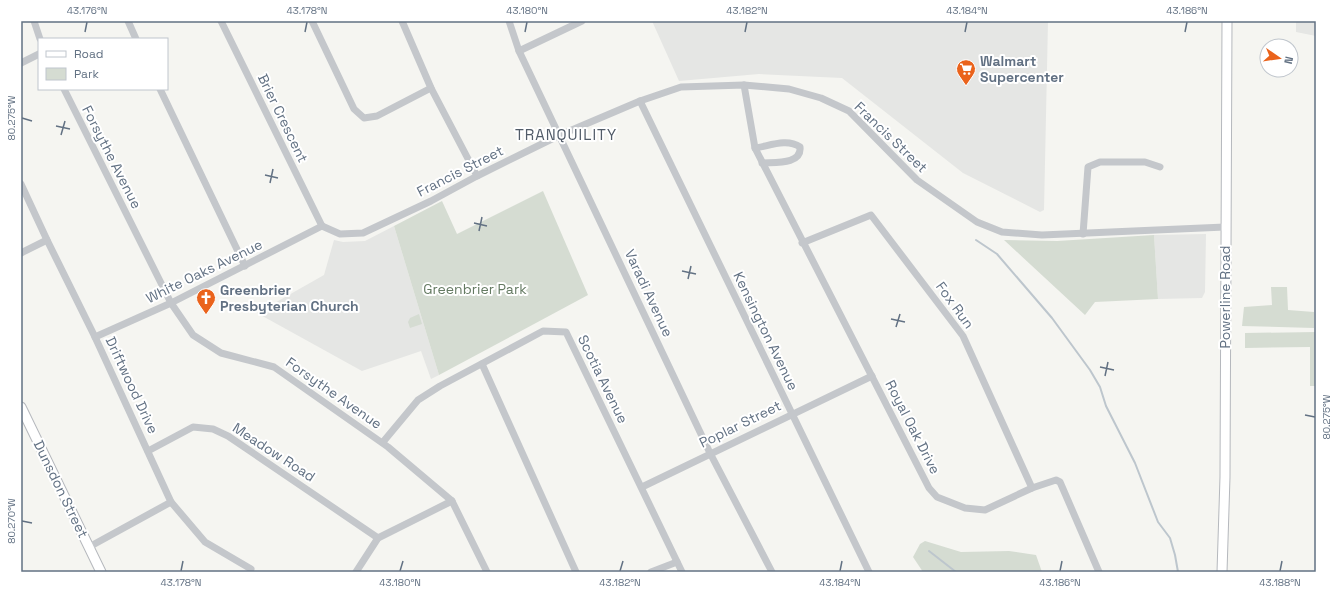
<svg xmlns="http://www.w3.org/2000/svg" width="1337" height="593" font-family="'Space Grotesk',sans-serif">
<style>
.built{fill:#e5e6e4}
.green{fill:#d5dcd2}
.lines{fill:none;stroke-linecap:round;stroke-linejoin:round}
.stream{stroke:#bdc6cd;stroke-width:2}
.major-casing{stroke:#b5b8bd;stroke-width:11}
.minor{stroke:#c4c7cb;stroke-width:7}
.major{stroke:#fff;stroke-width:9}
.ticks{fill:none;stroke:#627183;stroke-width:1.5}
.labels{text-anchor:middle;stroke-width:4;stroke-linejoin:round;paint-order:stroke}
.poi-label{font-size:14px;font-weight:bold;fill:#627183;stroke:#fff;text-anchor:start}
.street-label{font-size:14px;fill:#627183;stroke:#fff}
.park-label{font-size:14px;fill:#647a62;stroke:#fff}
.neighbourhood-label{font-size:15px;letter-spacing:1px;fill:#515b68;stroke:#fff}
.neatline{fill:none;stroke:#627183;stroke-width:1.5}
.ticks-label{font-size:10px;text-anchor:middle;fill:#627183}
</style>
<rect width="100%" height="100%" fill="#f5f5f1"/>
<!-- built -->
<g class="built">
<polygon points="652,21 1048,21 1044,210 1040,212 963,173 842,78 759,74 679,81"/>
<polygon points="1296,21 1316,21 1316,36 1296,32"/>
<polygon points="394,226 439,375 431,379 421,351 362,371 257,313 324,275 334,240 343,242 365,241"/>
<polygon points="1206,234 1205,292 1202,298 1158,299 1154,235"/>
</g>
<!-- green -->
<g class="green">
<polygon points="543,191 588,295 439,375 394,226 442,201 457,234"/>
<polygon points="1154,235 1158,299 1095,302 1085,315 1004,240 1057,241"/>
<polygon points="1271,287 1287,287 1288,310 1314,312 1314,328 1242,326 1244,307 1272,305"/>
<polygon points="419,314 422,324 410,328 408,322 410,318"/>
<polygon points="1316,332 1316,386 1310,386 1310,347 1245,348 1245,333"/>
<polygon points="925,541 961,552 1009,551 1036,555 1042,572 923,572 913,557 920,544"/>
</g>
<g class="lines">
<!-- stream -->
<g class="stream">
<polyline points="976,240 997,254 1052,318 1090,370 1100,387 1106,406 1135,463 1158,522 1170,538 1175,555 1178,572"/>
<polyline points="929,551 956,572"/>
</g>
<!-- major casing -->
<g class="major-casing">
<g id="major">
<polyline points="21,407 101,572"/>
<polyline points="1222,572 1225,477 1227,21"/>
</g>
</g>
<!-- minor -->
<g class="minor">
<polyline points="34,21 40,39"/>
<polyline points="128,21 136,39"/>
<polyline points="221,21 322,226"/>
<polyline points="312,21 354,109 364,118 377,116 431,88"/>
<polyline points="402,21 431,88 477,176"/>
<polyline points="509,21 519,51 710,453 772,572"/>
<polyline points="519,51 582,21"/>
<polyline points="21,63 39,54"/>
<polyline points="744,85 755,148 929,488 937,497 965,508 985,510 1032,488 1056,480 1060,482 1099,572"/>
<polyline points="64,89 171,303 193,335 221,353 274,367 388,447 452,501 487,572"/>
<polyline points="160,89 245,266"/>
<polyline points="640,101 869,572"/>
<path d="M 755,148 C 769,146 787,138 800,147 C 802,165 774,162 762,163"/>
<polyline points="21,184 47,240 95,337 171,502 205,542 251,569"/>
<polyline points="322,226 340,234 363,233 431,201 477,176 560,135 640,101 681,87 744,85 789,89 821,98 849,111 917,180 977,222 1002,232 1042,235 1225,227"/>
<polyline points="1083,234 1088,167 1100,162 1145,162 1160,167"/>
<polyline points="802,243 871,215 963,336 1032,488"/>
<polyline points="21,253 47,240"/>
<polyline points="95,337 171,303 322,226"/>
<polyline points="482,364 576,572"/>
<polyline points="383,442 418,400 440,386 543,331 566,332 682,572"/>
<polyline points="148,451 193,427 213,429 228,436 378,538"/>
<polyline points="642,487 872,376"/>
<polyline points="89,547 171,502"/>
<polyline points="356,572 378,538 452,501"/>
<polyline points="651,572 677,562"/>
</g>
<!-- major -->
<use href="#major" class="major"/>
</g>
<!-- ticks -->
<path class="ticks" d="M 85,32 L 87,22M 305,32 L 307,22M 525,32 L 527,22M 745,32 L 747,22M 965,32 L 967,22M 1185,32 L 1187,22M 22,118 L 32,121M 56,126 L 70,129M 61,135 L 65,121M 265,175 L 278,178M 270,183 L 273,169M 474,223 L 487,226M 479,231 L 482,217M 682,271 L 696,274M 688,279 L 691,266M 891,319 L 905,322M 896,327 L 900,314M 1100,367 L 1114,370M 1105,376 L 1108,362M 1305,415 L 1315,417M 22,521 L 32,523M 181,571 L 183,561M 400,571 L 403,561M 620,571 L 623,561M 840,571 L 842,561M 1060,571 L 1062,561M 1280,571 L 1282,561"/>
<!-- icons -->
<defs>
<g id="supermarket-pin" transform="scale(1)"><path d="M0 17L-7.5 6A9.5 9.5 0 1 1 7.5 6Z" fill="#ea631c" stroke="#fff"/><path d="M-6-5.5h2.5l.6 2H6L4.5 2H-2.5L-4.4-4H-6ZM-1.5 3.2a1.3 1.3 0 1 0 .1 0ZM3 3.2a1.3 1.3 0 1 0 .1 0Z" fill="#fff"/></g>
<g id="church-pin" transform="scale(1)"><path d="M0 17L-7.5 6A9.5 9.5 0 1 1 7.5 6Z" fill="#ea631c" stroke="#fff"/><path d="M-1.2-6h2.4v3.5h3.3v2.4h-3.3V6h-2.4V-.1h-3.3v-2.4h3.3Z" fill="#fff"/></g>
</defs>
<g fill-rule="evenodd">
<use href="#supermarket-pin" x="966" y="69"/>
<use href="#church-pin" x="206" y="298"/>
</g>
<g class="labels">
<!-- poi labels -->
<g class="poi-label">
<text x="980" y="66">Walmart<tspan x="980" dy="16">Supercenter</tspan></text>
<text x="220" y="295">Greenbrier<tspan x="220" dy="16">Presbyterian Church</tspan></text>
</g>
<!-- street labels -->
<g class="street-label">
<text transform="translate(283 118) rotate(64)" y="5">Brier Crescent</text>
<text transform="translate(891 137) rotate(44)" y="5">Francis Street</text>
<text transform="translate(112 157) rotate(63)" y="5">Forsythe Avenue</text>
<text transform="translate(460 171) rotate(-27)" y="5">Francis Street</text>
<text transform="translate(204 271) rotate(-26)" y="5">White Oaks Avenue</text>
<text transform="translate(649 293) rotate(65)" y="5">Varadi Avenue</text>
<text transform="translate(1225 297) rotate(-90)" y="5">Powerline Road</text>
<text transform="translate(955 305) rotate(54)" y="5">Fox Run</text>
<text transform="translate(766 331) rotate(64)" y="5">Kensington Avenue</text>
<text transform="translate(603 379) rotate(64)" y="5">Scotia Avenue</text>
<text transform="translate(132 385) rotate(65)" y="5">Driftwood Drive</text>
<text transform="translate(334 393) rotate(35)" y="5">Forsythe Avenue</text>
<text transform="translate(740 424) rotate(-26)" y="5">Poplar Street</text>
<text transform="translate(913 427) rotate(63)" y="5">Royal Oak Drive</text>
<text transform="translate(274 452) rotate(33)" y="5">Meadow Road</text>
<text transform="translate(61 489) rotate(64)" y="5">Dunsdon Street</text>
</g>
<!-- park labels -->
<g class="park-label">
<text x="475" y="294">Greenbrier Park</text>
</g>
<!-- neighbourhood labels -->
<g class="neighbourhood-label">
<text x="566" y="140">TRANQUILITY</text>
</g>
</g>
<!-- border -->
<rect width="1337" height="593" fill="none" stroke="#ffffff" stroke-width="44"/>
<!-- legend -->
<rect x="38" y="38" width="130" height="52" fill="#ffffff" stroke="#c0c6cd"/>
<rect x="46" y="51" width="20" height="6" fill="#ffffff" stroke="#c0c6cd"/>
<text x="74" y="58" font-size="12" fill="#627183">Road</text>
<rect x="46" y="68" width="20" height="12" fill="#d5dcd2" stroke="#c0c6cd"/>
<text x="74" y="78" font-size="12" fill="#627183">Park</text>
<!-- north arrow -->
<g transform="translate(1279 58) rotate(103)"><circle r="19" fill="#ffffff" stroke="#c0c6cd"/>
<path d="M0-3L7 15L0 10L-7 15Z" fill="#ea631c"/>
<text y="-6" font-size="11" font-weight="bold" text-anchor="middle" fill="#627183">N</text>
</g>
<rect x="22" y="22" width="1293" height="549" class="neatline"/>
<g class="ticks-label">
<text x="87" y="14">43.176°N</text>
<text x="307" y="14">43.178°N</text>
<text x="527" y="14">43.180°N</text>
<text x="747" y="14">43.182°N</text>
<text x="967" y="14">43.184°N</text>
<text x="1187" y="14">43.186°N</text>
<text transform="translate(11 118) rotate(-90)" y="4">80.275°W</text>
<text transform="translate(1326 417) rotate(-90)" y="4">80.275°W</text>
<text transform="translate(11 521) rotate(-90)" y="4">80.270°W</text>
<text x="181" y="586">43.178°N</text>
<text x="400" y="586">43.180°N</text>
<text x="620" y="586">43.182°N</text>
<text x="840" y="586">43.184°N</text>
<text x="1060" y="586">43.186°N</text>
<text x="1280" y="586">43.188°N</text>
</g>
</svg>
